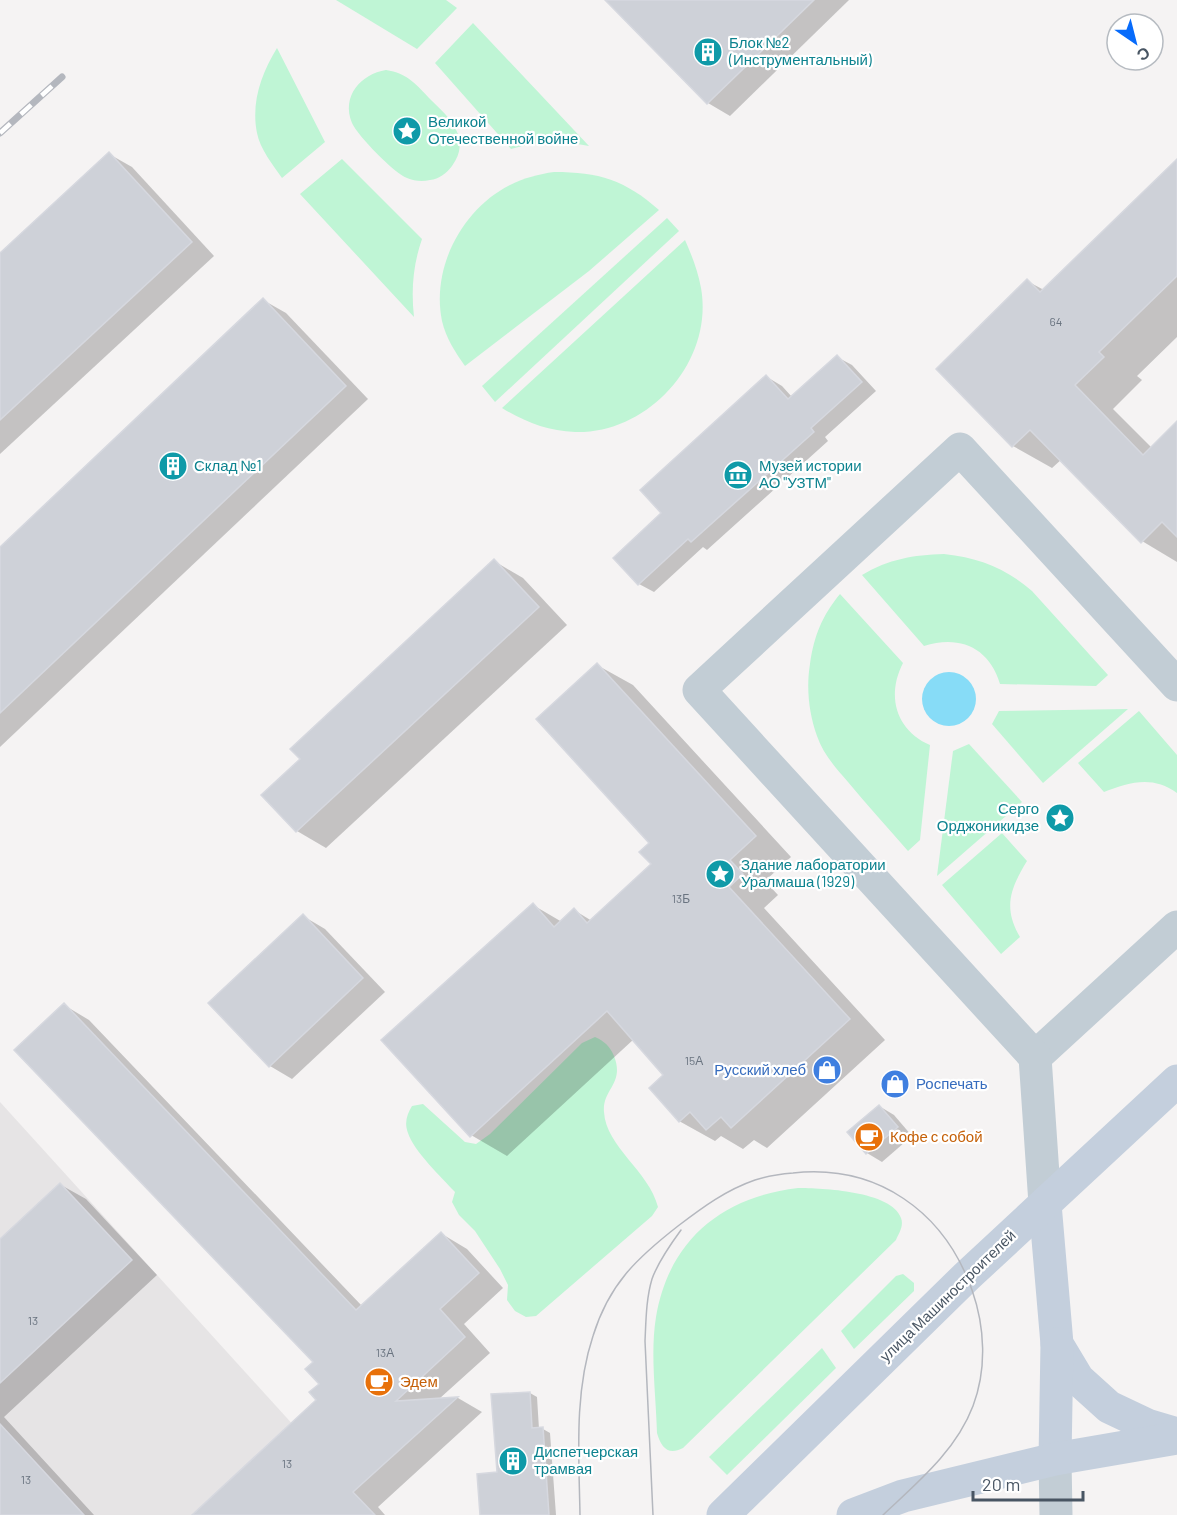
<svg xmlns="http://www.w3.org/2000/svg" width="1177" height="1515" font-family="Barlow,sans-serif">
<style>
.education{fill:#e6e4e5}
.green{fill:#bff5d5}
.water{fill:#87dcf7}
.shadow{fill:#0003}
.building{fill:#ced1d8;stroke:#d6d8df;stroke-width:1.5}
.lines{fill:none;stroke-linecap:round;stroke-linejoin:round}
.minor{stroke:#c2cdd5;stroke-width:33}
.secondary{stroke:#c4cfdd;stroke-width:33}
.tram{stroke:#b4b7be;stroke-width:1.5}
.rail-casing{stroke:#b4b7be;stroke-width:7}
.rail{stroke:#fff;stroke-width:4.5;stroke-dasharray:14;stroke-linecap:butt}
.labels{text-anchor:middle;stroke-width:4.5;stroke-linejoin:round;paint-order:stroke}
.number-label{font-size:12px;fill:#6a7480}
.culture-label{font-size:15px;fill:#0d838f;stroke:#fff;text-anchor:start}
.shop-label{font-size:15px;fill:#366cbe;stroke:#fff;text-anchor:end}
.food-label{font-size:15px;fill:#c56008;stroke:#fff;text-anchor:start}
.street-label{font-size:15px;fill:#485563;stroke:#fff}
</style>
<rect width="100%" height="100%" fill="#f5f3f3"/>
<!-- education -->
<polygon class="education" points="0,1102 364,1503 350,1515 0,1515"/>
<!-- green -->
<g class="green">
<polygon points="336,0 446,0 457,8 417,49"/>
<path d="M 473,23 L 589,146 C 562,140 538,141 511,149 L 435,63 Z"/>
<path d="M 277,48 L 325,142 L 282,178 C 273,165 260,149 257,133 C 251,103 261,74 277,48 Z"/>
<path d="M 386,70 C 407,73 417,85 431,100 C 450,118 472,139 452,166 C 447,173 439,179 430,180 C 422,182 414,181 407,178 C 394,173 358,136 352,123 C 341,96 361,74 386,70 Z"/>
<path d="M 342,159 L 422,239 C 413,265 411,290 414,317 L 300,194 Z"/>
<path d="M 554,172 C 599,172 625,180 659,210 L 589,271 L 465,366 C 455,352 446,338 442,321 C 431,268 462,209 510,185 C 524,178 539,174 554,172 Z"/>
<polygon points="667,218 679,231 495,402 482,386"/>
<path d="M 685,240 C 692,256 698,271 701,288 C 714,361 649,434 575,432 C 548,431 525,422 502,408 Z"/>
<path d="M 944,554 C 980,558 1005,568 1032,591 L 1108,675 L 1096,686 L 1000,684 C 989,647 959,635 924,646 L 862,575 C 889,559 913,555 944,554 Z"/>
<path d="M 840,594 L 903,663 C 886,696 896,730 930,745 L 920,840 L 908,851 C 888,828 867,805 848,782 C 836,768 823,754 817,736 C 809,714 806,688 810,664 C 814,636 822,616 840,594 Z"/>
<polygon points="1128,709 1043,783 992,724 999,711"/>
<path d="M 1139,711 L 1177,755 L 1177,793 C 1153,775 1129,782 1104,792 L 1078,763 Z"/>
<polygon points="969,744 1022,802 937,876 953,751"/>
<path d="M 1002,833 L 1027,861 C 1010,889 1003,908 1020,937 L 1001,954 L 942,885 Z"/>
<path d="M 595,1037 C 604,1041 610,1046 614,1056 C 625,1084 602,1089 604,1112 C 606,1147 649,1171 658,1207 L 652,1216 L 536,1316 L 526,1317 L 515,1311 L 507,1300 L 508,1285 L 500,1269 L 475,1231 L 459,1215 L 452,1202 L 455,1192 C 442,1178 413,1150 408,1133 C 404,1123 407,1114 412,1106 L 423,1104 L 465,1142 L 476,1144 L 490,1134 L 582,1043 Z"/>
<path d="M 798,1188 C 821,1188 892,1191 901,1218 C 904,1226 899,1233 896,1240 L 683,1448 C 668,1456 661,1447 657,1433 C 656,1395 650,1354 656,1317 C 669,1240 722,1197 798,1188 Z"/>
<polygon points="903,1274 914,1283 914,1291 854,1349 841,1331 896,1276"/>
<polygon points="822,1348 836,1368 727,1475 709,1457"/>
</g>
<!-- water -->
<circle class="water" cx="949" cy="699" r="27"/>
<!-- shadow -->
<g class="shadow">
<polygon points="607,0 849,0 730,116 708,103"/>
<polygon points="109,154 132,167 214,256 0,454 0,255"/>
<polygon points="1177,165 1177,337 1137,376 1142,380 1113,409 1152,448 1177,423 1177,562 1142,541 1062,459 1052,468 1013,446 938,369 1027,281 1044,290"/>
<polygon points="263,300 286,313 368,399 0,747 0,549"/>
<polygon points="837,357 852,365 876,391 825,437 828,441 707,550 703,547 654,592 639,584 663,513 767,377 782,386 792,397"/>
<polygon points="494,561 523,578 567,625 326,848 297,831 302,759"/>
<polygon points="597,665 633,685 791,857 765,881 778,895 764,908 885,1040 767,1148 754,1140 743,1149 721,1136 715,1141 679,1121 665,1075 634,1039 507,1156 471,1135 533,905 562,922 574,910 592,921 653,864 651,843"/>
<polygon points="303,916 325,929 385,992 292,1079 270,1066"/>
<polygon points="64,1005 89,1020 362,1306 442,1234 467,1249 503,1288 464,1324 490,1353 439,1399 458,1398 482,1412 378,1507 385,1515 195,1515 318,1400 321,1384 315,1362"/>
<polygon points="879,1106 894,1115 912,1136 882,1162 867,1153"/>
<polygon points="61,1185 86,1199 157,1275 4,1417 94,1515 0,1515 0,1241"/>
<polygon points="530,1393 537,1397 539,1429 543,1429 550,1433 556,1515 482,1515"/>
</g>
<!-- building -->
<g class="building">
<polygon points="605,0 814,0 707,104"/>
<polygon points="109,152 192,242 0,420 0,253"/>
<polygon points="1177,159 1177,276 1099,352 1104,357 1075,385 1143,455 1177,421 1177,537 1162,522 1141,543 1030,430 1012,447 936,369 1027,279 1040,292"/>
<polygon points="263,298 346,386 0,713 0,547"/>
<polygon points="837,355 862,382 811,428 814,432 691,542 688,539 638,585 613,558 661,513 640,490 766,375 788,399"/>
<polygon points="494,559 539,607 296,832 261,795 300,759 290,749"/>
<polygon points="597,663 756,836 730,860 743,874 729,887 850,1019 731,1128 721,1117 706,1130 690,1112 679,1122 649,1088 663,1075 607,1011 470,1137 381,1040 533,903 554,927 574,908 587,923 651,864 639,852 649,843 536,719"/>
<polygon points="303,914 363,978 269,1067 208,1003"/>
<polygon points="64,1003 356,1310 441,1232 479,1273 440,1309 465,1337 396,1401 458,1397 353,1492 375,1515 192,1515 316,1400 309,1392 319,1384 305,1369 313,1362 14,1050"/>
<polygon points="879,1105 898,1127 866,1154 847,1132"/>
<polygon points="60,1183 132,1260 0,1383 0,1239"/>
<polygon points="530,1392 532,1428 543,1427 549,1515 480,1515 477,1474 497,1472 491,1394"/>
<polygon points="0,1424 84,1515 0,1515"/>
</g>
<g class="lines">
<!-- minor -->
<g class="minor">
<polyline points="1035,1057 1177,927"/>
<polyline points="1045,1204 1035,1057 699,690 960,449 1177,685"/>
<polyline points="1055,1459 1056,1515"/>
</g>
<!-- secondary -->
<g class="secondary">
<polyline points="1045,1204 1057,1344 1078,1379 1109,1407 1147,1425 1177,1434"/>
<polyline points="1055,1459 1057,1344"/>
<polyline points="723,1515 967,1276 1177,1081"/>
<polyline points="853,1515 903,1496 1055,1459 1177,1438"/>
</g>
<!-- tram -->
<g class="tram">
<path d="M 580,1515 C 579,1456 574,1393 593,1336 C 609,1284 637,1258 678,1226 C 703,1207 726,1190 755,1180 C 767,1176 780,1174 793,1173 C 877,1164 944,1211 972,1290 C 985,1327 987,1369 973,1406 C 956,1451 917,1483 883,1515"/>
<path d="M 653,1515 L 645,1341 C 646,1321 646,1299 652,1279 C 658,1262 670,1245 681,1230"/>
</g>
<!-- rail casing -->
<g class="rail-casing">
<polyline id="rail" points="0,133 62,77"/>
</g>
<!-- rail -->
<use href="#rail" class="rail"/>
</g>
<!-- icons -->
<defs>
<g id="building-disc" transform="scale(1.5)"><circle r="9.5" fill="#0f9aa8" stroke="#fff"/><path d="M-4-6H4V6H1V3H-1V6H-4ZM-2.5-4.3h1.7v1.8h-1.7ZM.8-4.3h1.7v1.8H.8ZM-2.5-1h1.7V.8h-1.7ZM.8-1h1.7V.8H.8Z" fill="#fff"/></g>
<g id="sight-disc" transform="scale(1.5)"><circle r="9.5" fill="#0f9aa8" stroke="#fff"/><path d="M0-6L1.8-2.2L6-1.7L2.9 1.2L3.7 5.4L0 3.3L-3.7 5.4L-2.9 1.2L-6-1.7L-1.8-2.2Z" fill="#fff"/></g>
<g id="museum-disc" transform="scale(1.5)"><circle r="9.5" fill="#0f9aa8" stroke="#fff"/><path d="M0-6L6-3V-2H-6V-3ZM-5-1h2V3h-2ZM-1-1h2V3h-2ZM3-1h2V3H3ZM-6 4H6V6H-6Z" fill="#fff"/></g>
<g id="shop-disc" transform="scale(1.5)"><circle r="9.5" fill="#3f7fe0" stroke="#fff"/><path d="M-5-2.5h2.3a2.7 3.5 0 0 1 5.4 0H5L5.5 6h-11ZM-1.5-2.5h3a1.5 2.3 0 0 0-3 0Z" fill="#fff"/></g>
<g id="cafe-disc" transform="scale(1.5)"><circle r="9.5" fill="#e8710a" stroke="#fff"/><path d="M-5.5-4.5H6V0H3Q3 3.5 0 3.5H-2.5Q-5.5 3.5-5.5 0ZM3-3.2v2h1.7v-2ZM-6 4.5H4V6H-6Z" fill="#fff"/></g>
</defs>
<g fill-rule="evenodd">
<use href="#building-disc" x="708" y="52"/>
<use href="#sight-disc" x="407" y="131"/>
<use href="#building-disc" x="173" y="466"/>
<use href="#museum-disc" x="738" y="475"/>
<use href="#sight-disc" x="1060" y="818"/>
<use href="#sight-disc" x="720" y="874"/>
<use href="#shop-disc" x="827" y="1070"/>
<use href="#shop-disc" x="895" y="1084"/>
<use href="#cafe-disc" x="869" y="1137"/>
<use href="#cafe-disc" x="379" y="1382"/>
<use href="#building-disc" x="513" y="1461"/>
</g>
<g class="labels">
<!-- number labels -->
<g class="number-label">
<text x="1056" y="326">64</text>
<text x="681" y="903">13Б</text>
<text x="694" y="1065">15А</text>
<text x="33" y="1325">13</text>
<text x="385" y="1357">13А</text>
<text x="287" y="1468">13</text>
<text x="26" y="1484">13</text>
</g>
<!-- culture labels -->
<g class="culture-label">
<text x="729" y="48">Блок №2<tspan x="729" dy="17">(Инструментальный)</tspan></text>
<text x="428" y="127">Великой<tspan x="428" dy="17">Отечественной войне</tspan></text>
<text x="194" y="471">Склад №1</text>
<text x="759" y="471">Музей истории<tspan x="759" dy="17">АО "УЗТМ"</tspan></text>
<text x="1039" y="814" text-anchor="end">Серго<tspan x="1039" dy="17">Орджоникидзе</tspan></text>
<text x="741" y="870">Здание лаборатории<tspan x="741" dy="17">Уралмаша (1929)</tspan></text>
<text x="534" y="1457">Диспетчерская<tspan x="534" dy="17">трамвая</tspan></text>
</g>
<!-- shop labels -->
<g class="shop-label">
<text x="806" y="1075">Русский хлеб</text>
<text x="916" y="1089" text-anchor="start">Роспечать</text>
</g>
<!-- food labels -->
<g class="food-label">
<text x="890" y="1142">Кофе с собой</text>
<text x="400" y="1387">Эдем</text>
</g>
<!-- street labels -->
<g class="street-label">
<text transform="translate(948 1296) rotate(-44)" y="5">улица Машиностроителей</text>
</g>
</g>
<!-- north arrow -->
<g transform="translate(1135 42) rotate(145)"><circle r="28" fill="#ffffff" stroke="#b6bbc1" stroke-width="1.5"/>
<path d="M0-4.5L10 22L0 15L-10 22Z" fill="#076bfb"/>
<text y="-9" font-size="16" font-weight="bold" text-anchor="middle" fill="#485563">С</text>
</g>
<!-- scale -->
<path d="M973 1491v9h110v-9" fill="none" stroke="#485563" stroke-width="3"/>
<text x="982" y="1491" font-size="18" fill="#485563" stroke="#ffffff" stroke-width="4.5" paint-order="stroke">20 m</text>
</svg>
